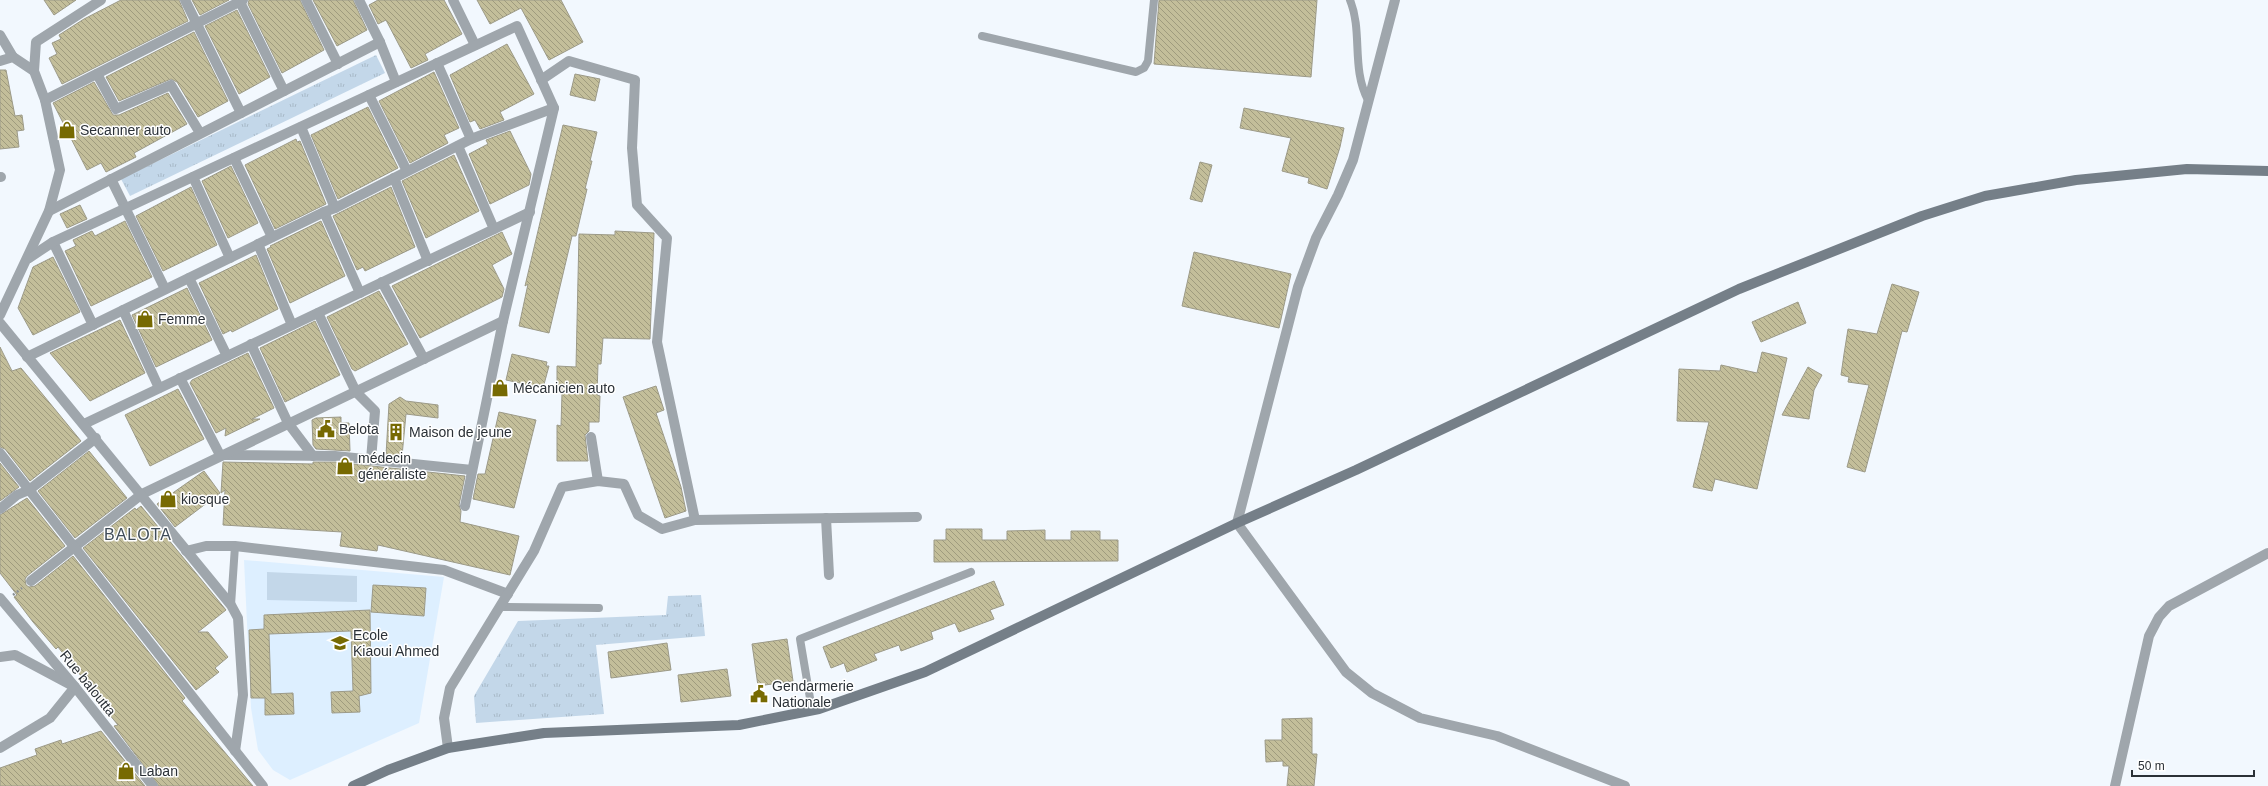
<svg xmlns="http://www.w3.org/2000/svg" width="2268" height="786" font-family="Helvetica,sans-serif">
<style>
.built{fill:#ddefff}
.grass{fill:url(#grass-tufts)}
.pitch{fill:#c3d7e9}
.building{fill:url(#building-back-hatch);stroke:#9c9a88}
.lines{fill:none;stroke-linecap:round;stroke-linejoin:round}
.path{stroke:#898f95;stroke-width:2.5;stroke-dasharray:2 3;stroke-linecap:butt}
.service{stroke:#9fa6ac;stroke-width:8}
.minor{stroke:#9fa6ac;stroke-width:10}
.tertiary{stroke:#9fa6ac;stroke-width:10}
.secondary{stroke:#757f88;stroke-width:10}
.labels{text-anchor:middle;stroke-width:3;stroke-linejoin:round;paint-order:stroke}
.poi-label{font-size:14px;fill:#2b3137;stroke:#fff;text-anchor:start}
.street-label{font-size:14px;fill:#2b3137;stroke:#fff}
.quarter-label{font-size:16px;letter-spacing:1px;fill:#3f4c58;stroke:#fff}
</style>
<defs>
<pattern id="grass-tufts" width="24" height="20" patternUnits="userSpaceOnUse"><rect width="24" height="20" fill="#c3d7e9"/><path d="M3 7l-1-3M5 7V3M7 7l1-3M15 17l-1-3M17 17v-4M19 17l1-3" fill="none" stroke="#a8b9c8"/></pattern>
<pattern id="building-back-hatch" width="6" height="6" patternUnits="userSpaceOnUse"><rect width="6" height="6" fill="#c3be9a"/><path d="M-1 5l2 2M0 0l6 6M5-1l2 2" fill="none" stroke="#9f9b7e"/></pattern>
</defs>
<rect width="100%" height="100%" fill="#f2f8fe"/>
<!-- built -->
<polygon class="built" points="244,560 444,577 419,723 290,780 273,770 258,750 251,708"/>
<!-- grass -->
<g class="grass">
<polygon points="376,55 385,73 130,196 121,179"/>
<polygon points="701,595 705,636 596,645 604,714 476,723 474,696 518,621 666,615 668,596"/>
</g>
<!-- pitch -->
<polygon class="pitch" points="267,572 357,576 357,602 267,600"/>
<!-- building -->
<g class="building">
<polygon points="44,0 76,0 54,15"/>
<polygon points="121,0 179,0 188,21 62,84 49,58 57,54 52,43 61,39 59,35 84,19"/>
<polygon points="192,0 229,0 200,15"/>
<polygon points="249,0 300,0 324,50 282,73 248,4"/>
<polygon points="313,0 353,0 367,30 337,46"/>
<polygon points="378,0 444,0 462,34 425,54 428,60 411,68 386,20 378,24 369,5"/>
<polygon points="477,0 561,0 583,42 549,60 521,8 490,24"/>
<polygon points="1159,0 1317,0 1311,77 1154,64"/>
<polygon points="237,10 270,77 239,94 205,26"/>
<polygon points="194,32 228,101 198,117 177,82 171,79 119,101 106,77"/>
<polygon points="507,44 534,94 500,112 504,120 480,129 475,120 470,122 450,75"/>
<polygon points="0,70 6,70 15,116 22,115 24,130 17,131 19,147 0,149"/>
<polygon points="434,72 459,128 444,135 448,143 410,163 379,101"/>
<polygon points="575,74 600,79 595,101 570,95"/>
<polygon points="94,82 113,115 119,115 168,93 187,124 134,153 136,157 106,172 101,163 87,170 53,103"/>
<polygon points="368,107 398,168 338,199 311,135"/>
<polygon points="1244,108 1344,128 1340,147 1327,189 1308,183 1309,178 1282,171 1291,138 1240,128"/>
<polygon points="563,125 597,132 590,161 592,161 585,189 587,189 576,236 572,236 549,333 519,326 528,284 525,286"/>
<polygon points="510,131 531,174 529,185 490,204 469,154 488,144 486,140"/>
<polygon points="296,139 297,142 300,141 326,204 275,229 245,165"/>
<polygon points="454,155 479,211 426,238 402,181"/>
<polygon points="1200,162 1212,165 1202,202 1190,199"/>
<polygon points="231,166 258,223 228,238 202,181"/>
<polygon points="191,187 217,245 163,271 136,216"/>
<polygon points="391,187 415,247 365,271 363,267 357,270 333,216"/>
<polygon points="80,205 87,219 67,228 60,214"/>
<polygon points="125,221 152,277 91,306 65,251 76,246 73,240 92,231 95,236"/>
<polygon points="321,221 345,276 290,303 267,249 271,247 270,246"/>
<polygon points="615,231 654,233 650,339 603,338 601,364 598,364 597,395 600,396 599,422 589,422 589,431 585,435 588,461 557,461 557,425 561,426 562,393 557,392 557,366 576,367 579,234 615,235"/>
<polygon points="502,232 512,254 492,265 504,289 502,297 420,338 392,286"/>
<polygon points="1194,252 1291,274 1279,328 1182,306"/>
<polygon points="256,255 278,309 232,332 231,330 223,334 199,283"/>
<polygon points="53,257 80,312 33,335 18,308 33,267"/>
<polygon points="1892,284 1919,292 1907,332 1902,331 1865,472 1847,467 1869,385 1848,382 1849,377 1841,375 1844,354 1848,329 1877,334"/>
<polygon points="187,288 212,340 156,367 132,315"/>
<polygon points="379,291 408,344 355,371 352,369 327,317"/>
<polygon points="1798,302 1806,323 1761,342 1752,322"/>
<polygon points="120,320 145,373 90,401 50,353"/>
<polygon points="315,321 340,375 285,402 260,348"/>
<polygon points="0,347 12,371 21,368 81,441 30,481 5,449 0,447"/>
<polygon points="1762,352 1787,358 1757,489 1715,479 1712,491 1693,487 1709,422 1677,421 1679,369 1720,371 1721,365 1757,373"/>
<polygon points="248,353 274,408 252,419 260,419 225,436 226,428 216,433 190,383 192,380"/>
<polygon points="512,354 547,362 546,366 549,366 543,388 506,380"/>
<polygon points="1808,367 1822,375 1814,390 1809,419 1782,415"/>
<polygon points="656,386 664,410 656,413 681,487 686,511 665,518 623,397"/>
<polygon points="178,389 204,439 150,466 125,415"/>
<polygon points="400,397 406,401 438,405 438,418 406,414 402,456 386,455 389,404"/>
<polygon points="499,412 536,420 514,508 473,499 478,474 485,474"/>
<polygon points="341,417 341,423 349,423 350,451 316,449 313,445 312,420 316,418"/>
<polygon points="89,451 127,498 75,538 38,491"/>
<polygon points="223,462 313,464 313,462 335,462 465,476 459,505 461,511 460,522 519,536 510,575 378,545 377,551 340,546 342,532 223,525 225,490 221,493"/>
<polygon points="0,463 19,487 0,501"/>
<polygon points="204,471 220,493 175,527 157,504"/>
<polygon points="27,498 65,546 27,576 25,579 26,585 29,587 35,586 73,556 185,698 182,701 253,786 159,786 114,726 118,725 99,702 101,701 58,647 56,649 33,622 14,597 17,595 0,573 0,515"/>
<polygon points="141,506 226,610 198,632 208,632 228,657 215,668 219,672 196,690 83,548 135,508 136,510"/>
<polygon points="946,529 982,529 982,540 1007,540 1007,531 1045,530 1045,540 1071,540 1071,531 1100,531 1100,540 1118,540 1118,561 934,562 934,540 946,540"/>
<polygon points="994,581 1004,605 990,610 994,619 959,632 955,623 931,632 933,639 901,651 899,645 874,654 877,660 847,672 844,663 831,668 823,647"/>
<polygon points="373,585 426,588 424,616 371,612"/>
<polygon points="370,610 371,693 359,696 360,712 332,713 331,692 353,691 351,631 269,634 271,694 293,693 294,714 265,715 265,698 251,698 249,630 264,629 264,615"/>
<polygon points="787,639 793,681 758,686 752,644"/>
<polygon points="667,643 671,670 611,678 608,652"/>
<polygon points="727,669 731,696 681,702 678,675"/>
<polygon points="1312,718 1312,754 1317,754 1314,786 1287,786 1289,766 1283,766 1283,761 1266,762 1265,740 1282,740 1282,719"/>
<polygon points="101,731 145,786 0,786 0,768 37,755 35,749 61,740 62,744"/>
</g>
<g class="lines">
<!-- path -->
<polyline class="path" points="13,595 22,588"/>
<!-- service -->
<g class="service">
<path d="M 1350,0 C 1363,32 1351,68 1368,100"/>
<polyline points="982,36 1136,72 1144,68 1148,61 1154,0"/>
<polyline points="231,605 235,546"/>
<polyline points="500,607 599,608"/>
<polyline points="812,710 800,639 971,572"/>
</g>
<!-- minor -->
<g class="minor">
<polyline points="185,0 241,113"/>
<polyline points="239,0 284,91"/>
<polyline points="306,0 338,64"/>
<polyline points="359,0 380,42 396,82"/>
<polyline points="453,0 475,45"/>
<polyline points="1395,0 1353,160 1338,195 1316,238 1298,287 1237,523 1346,672 1372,693 1420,718 1497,736 1625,786"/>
<polyline points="0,35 13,57"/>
<polyline points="0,61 13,57 34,71"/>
<polyline points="437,63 471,139"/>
<polyline points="97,74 116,109 171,85 200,133"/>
<polyline points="541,80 569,61 635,80 632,148 637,205 667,238 657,342 695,520"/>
<polyline points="369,95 407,171"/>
<polyline points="45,100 243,0"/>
<polyline points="301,127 335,208"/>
<polyline points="458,146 494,229"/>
<polyline points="234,158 272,237"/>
<polyline points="0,177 1,177"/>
<polyline points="193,177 230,258"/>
<polyline points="394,178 428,261"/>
<polyline points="111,179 165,289"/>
<polyline points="49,211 380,42"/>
<polyline points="324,212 360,293"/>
<polyline points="53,242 93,325"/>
<polyline points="258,244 292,325"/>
<polyline points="29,258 53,242 517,26 554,108 503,321 465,506"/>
<polyline points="189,278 227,356"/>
<polyline points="382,282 424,359"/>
<polyline points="123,310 159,388"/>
<polyline points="318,313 356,392 375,411 371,460"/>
<polyline points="0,315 49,211 60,170 45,100 34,71 36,42 101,0"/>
<polyline points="251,344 288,423 313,456"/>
<polyline points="27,357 324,212 335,208 471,139 554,108"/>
<polyline points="180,378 220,455 335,456 472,470"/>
<polyline points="84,424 530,212"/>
<polyline points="591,437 598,481"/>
<polyline points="0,509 17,495 29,490 96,438"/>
<polyline points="826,518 829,575"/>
<polyline points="186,551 206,546 235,546 444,570 508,594"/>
<polyline points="31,581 142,494 503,321"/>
<polyline points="0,657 15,655 75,687 50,718 0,748"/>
<polyline points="448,748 444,718 450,688 534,551 562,487 598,481 624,484 638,515 662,529 695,520 917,517"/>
<polyline points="2115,786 2149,636 2159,617 2169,606 2268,553"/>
</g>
<!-- tertiary -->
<g class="tertiary">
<polyline points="0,323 231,605 238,618 243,695 235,751"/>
<polyline points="0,453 263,786"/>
<polyline points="0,598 75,687 153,786"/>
</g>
<!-- secondary -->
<polyline class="secondary" points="353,786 388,770 448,748 544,733 739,725 819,709 925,672 1237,523 1356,470 1739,289 1922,216 1985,196 2076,180 2187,169 2268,171"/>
</g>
<!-- icons -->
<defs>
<g id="shop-bare" transform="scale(1.38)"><path d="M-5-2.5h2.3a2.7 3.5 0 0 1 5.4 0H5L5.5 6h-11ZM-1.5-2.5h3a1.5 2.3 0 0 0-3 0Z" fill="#776a02" stroke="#fff" stroke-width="2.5" paint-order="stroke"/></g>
<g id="civic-bare" transform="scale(1.38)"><path d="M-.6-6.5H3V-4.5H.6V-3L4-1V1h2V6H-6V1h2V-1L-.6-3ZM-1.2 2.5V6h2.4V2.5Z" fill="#776a02" stroke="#fff" stroke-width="2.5" paint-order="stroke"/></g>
<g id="building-bare" transform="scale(1.38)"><path d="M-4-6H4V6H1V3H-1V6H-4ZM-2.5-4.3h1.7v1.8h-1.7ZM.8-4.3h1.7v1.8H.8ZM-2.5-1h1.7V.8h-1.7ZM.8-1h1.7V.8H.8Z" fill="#776a02" stroke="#fff" stroke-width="2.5" paint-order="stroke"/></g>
<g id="school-bare" transform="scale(1.38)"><path d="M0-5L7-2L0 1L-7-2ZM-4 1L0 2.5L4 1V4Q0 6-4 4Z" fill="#776a02" stroke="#fff" stroke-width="2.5" paint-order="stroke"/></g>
</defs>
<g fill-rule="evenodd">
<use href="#shop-bare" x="67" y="130"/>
<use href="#shop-bare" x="145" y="319"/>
<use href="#shop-bare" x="500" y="388"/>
<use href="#civic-bare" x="326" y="429"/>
<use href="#building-bare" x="396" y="432"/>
<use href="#shop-bare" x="345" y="466"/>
<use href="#shop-bare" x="168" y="499"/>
<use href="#school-bare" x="340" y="643"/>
<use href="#civic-bare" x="759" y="694"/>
<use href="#shop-bare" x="126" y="771"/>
</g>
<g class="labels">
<!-- poi labels -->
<g class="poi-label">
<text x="80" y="135">Secanner auto</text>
<text x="158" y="324">Femme</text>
<text x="513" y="393">Mécanicien auto</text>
<text x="339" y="434">Belota</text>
<text x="409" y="437">Maison de jeune</text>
<text x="358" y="463">médecin<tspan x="358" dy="16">généraliste</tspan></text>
<text x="181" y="504">kiosque</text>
<text x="353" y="640">Ecole<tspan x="353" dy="16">Kiaoui Ahmed</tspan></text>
<text x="772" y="691">Gendarmerie<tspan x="772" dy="16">Nationale</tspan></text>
<text x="139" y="776">Laban</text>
</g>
<!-- street labels -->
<g class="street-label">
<text transform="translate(88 683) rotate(51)" y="5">Rue baloutta</text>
</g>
<!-- quarter labels -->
<g class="quarter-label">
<text x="138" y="540">BALOTA</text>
</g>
</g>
<!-- scale -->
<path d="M2132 770v6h122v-6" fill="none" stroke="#2b3137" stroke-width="2"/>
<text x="2138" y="770" font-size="12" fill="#2b3137" stroke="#ffffff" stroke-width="3" paint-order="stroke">50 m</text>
</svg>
